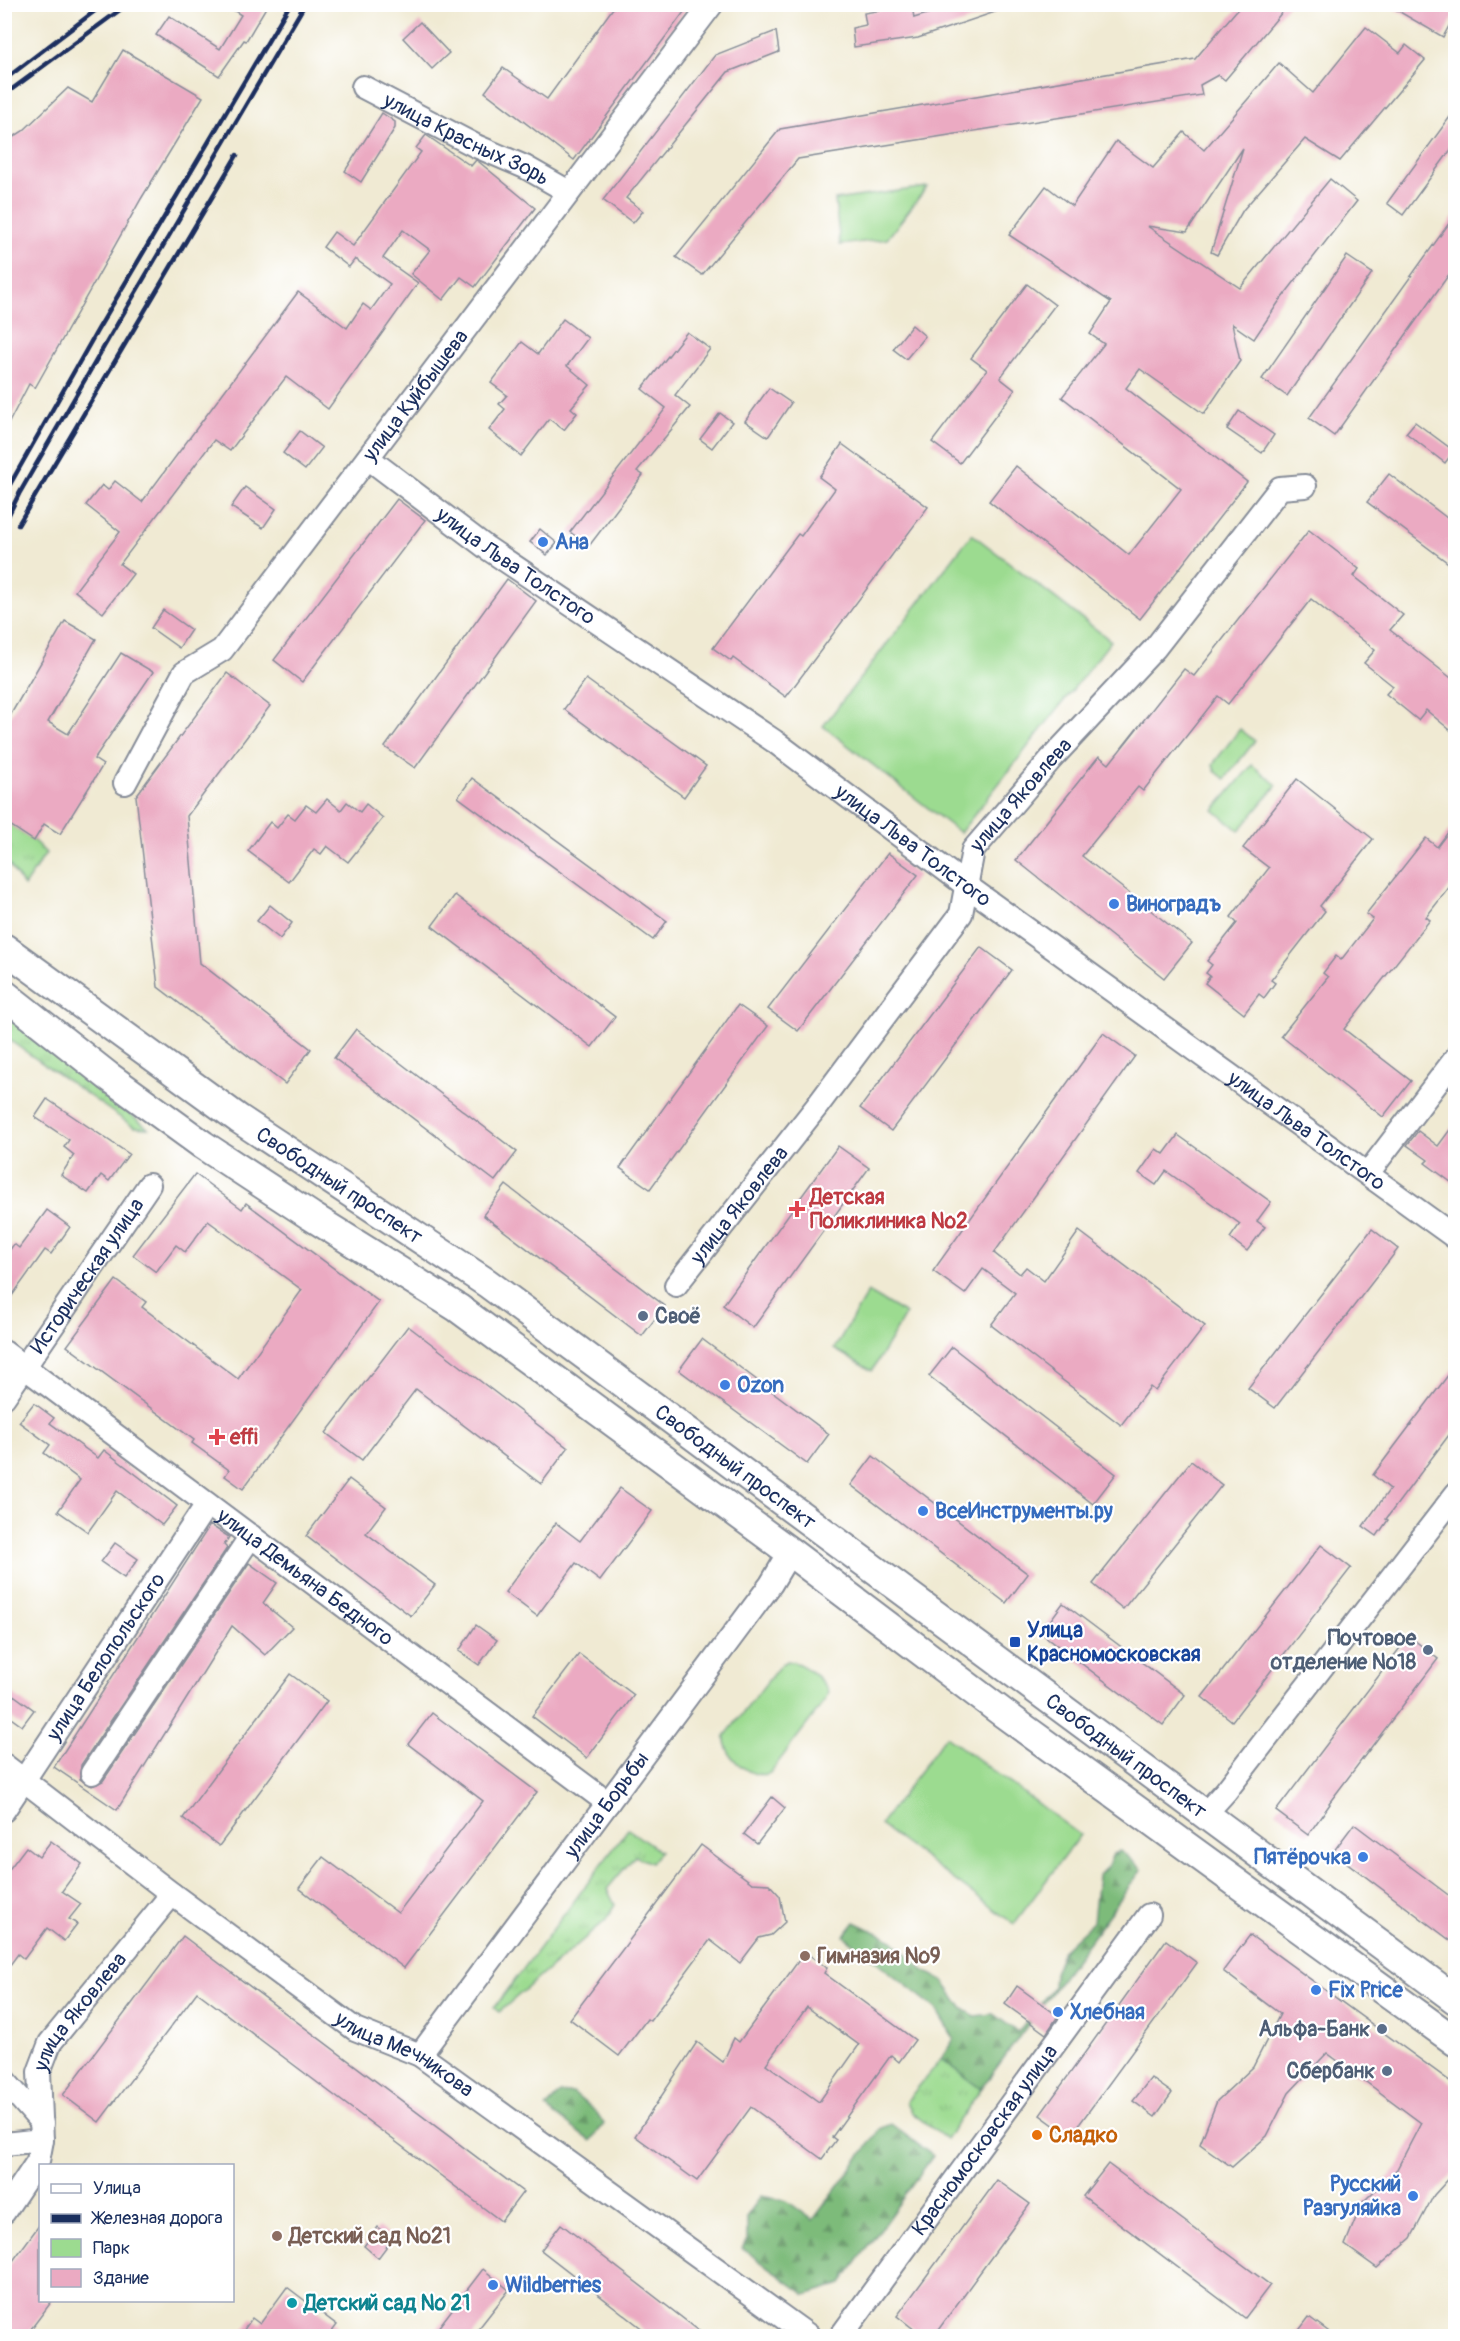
<svg xmlns="http://www.w3.org/2000/svg" width="1460" height="2341" font-family="Pangolin,sans-serif">
<style>
.grass{fill:url(#grass-tufts);stroke:#5c8577;stroke-width:1.5}
.forest{fill:url(#forest-firs);stroke:#4c756c;stroke-width:1.5}
.park{fill:#9cdb90;stroke:#5c8577;stroke-width:1.5}
.building{fill:#ebaac2;fill-rule:evenodd}
.lines{fill:none;stroke-linecap:round;stroke-linejoin:round}
.minor-casing{stroke:#868c98;stroke-width:26}
.major-casing{stroke:#868c98;stroke-width:32}
.minor{stroke:#fff;stroke-width:22}
.major{stroke:#fff;stroke-width:28}
.rail{stroke:#1b2f5e;stroke-width:4.5}
.shop-dot{fill:#3f7fe0;stroke:#fff;stroke-width:2}
.health-dot{fill:#e0444e;stroke:#fff;stroke-width:2}
.service-dot{fill:#5c6f8a;stroke:#fff;stroke-width:2}
.transit-dot{fill:#1a4fb4;stroke:#fff;stroke-width:2}
.education-dot{fill:#8d6e63;stroke:#fff;stroke-width:2}
.food-dot{fill:#e8710a;stroke:#fff;stroke-width:2}
.culture-dot{fill:#0f9aa8;stroke:#fff;stroke-width:2}
.labels{text-anchor:middle;stroke-width:4.5;stroke-linejoin:round;paint-order:stroke}
.street-label{font-size:21px;fill:#1b2f5e;stroke:#fff}
.shop-label{font-size:21px;font-weight:bold;fill:#366cbe;stroke:#fff;text-anchor:start}
.health-label{font-size:21px;font-weight:bold;fill:#be3a42;stroke:#fff;text-anchor:start}
.service-label{font-size:21px;font-weight:bold;fill:#4e5e75;stroke:#fff;text-anchor:end}
.transit-label{font-size:21px;font-weight:bold;fill:#164399;stroke:#fff;text-anchor:start}
.education-label{font-size:21px;font-weight:bold;fill:#785e54;stroke:#fff;text-anchor:start}
.food-label{font-size:21px;font-weight:bold;fill:#c56008;stroke:#fff;text-anchor:start}
.culture-label{font-size:21px;font-weight:bold;fill:#0d838f;stroke:#fff;text-anchor:start}
</style>
<defs>
<pattern id="grass-tufts" width="24" height="20" patternUnits="userSpaceOnUse" patternTransform="scale(1.5)"><rect width="24" height="20" fill="#9cdb90"/><path d="M3 7l-1-3M5 7V3M7 7l1-3M15 17l-1-3M17 17v-4M19 17l1-3" fill="none" stroke="#86bc7f"/></pattern>
<pattern id="forest-firs" width="22" height="20" patternUnits="userSpaceOnUse" patternTransform="scale(1.5)"><rect width="22" height="20" fill="#7dbb7a"/><path d="M5 1l3.5 6h-7zM16 11l3.5 6h-7z" fill="#669867"/></pattern>
</defs>
<rect width="100%" height="100%" fill="#fff"/>
<filter id="ink" filterUnits="userSpaceOnUse"><feTurbulence type="fractalNoise" baseFrequency=".0167" numOctaves="2"/><feDisplacementMap in="SourceGraphic" scale="12" xChannelSelector="R" yChannelSelector="G"/><feConvolveMatrix kernelMatrix="1 2 1 2 8 2 1 2 1" color-interpolation-filters="sRGB"/></filter>
<filter id="wash" filterUnits="userSpaceOnUse"><feTurbulence type="fractalNoise" baseFrequency=".008" numOctaves="4" result="noise"/><feDisplacementMap in="SourceGraphic" scale="24" xChannelSelector="R" yChannelSelector="G"/><feGaussianBlur stdDeviation="1.35" result="paint"/><feColorMatrix in="noise" values="0 0 0 0 0 0 0 0 0 0 0 0 0 0 0 0 0 1.4 0 .05"/><feComposite in="paint" operator="in"/></filter>
<g filter="url(#wash)">
<rect width="100%" height="100%" fill="#f0ead3"/>
<!-- grass -->
<g class="grass">
<polygon points="5,821 34,841 46,853 24,886 5,859"/>
<polygon points="5,1015 148,1128 134,1127 5,1037"/>
<polygon points="628,1829 660,1852 651,1863 635,1856 607,1889 615,1905 605,1921 499,2012 494,2008"/>
<polygon points="941,2059 981,2089 946,2139 911,2112 906,2102"/>
</g>
<!-- forest -->
<g class="forest">
<polygon points="1120,1850 1142,1869 981,2089 941,2059 954,2039 936,2009 844,1936 855,1922 893,1940 923,1970 943,1981 963,2009 975,2016 993,2014 1018,2032 1053,1987 1054,1973 1063,1950 1093,1922 1098,1876 1108,1866 1113,1854"/>
<polygon points="560,2093 573,2093 597,2113 604,2124 591,2141 546,2108"/>
<polygon points="891,2124 933,2156 841,2284 806,2295 742,2248 747,2240 747,2216 761,2196 787,2201 813,2220 880,2129"/>
</g>
<!-- park -->
<g class="park">
<polygon points="927,187 887,239 840,245 835,200"/>
<polygon points="972,534 1111,641 960,833 823,726"/>
<polygon points="1240,729 1255,741 1225,779 1215,771 1213,764"/>
<polygon points="1252,765 1277,785 1239,831 1214,810"/>
<polygon points="868,1292 906,1314 872,1371 834,1349"/>
<path d="M 787,1661 C 801,1661 823,1679 828,1692 L 825,1701 L 770,1773 C 751,1781 723,1756 725,1736 L 781,1664 Z"/>
<polygon points="946,1736 1080,1835 1014,1924 880,1825"/>
</g>
<g id="blocks">
<!-- building -->
<g class="building">
<polygon points="224,4 268,4 246,41 244,40 219,76 156,35 169,16 220,49 241,15"/>
<polygon points="616,4 690,4 574,160 485,92 503,68 547,99"/>
<polygon points="959,4 1010,4 1010,7 918,38 854,47 852,28 866,25 864,13 912,5 914,18"/>
<polygon points="1242,4 1289,4 1225,80 1218,75 1200,85 1202,95 798,159 702,275 676,257 780,129 1195,59"/>
<polygon points="1386,4 1437,4 1455,15 1443,37"/>
<polygon points="420,22 449,53 432,69 403,38"/>
<polygon points="1366,27 1400,53 1406,45 1425,60 1340,161 1305,139 1243,210 1217,255 1211,252 1243,148 1187,232 1147,226 1240,288 1330,179 1357,201 1278,303 1254,339 1232,324 1240,361 1204,414 1140,369 1126,388 1247,482 1140,619 989,501 1016,466 1129,555 1181,489 1062,397 1104,344 1090,334 1111,302 1009,235 1046,186 1072,206 1116,141 1153,168 1184,132 1204,150 1279,63 1313,93"/>
<polygon points="776,31 779,52 728,72 626,198 643,211 633,223 603,200 715,55"/>
<polygon points="123,50 203,97 141,199 35,388 29,384 4,432 4,143 23,131 68,88 92,102"/>
<polygon points="1455,110 1455,144 1403,215 1387,203"/>
<polygon points="382,113 395,122 395,128 361,182 345,171"/>
<polygon points="426,135 471,166 476,160 479,162 535,208 475,287 461,277 443,300 411,274 430,250 403,230 383,258 418,283 328,409 286,377 230,451 214,440 120,564 133,574 103,613 75,591 120,532 86,505 102,485 108,490 115,481 142,502 298,292 347,328 363,304 371,310 390,284 355,259 349,267 323,247 334,232 353,246 421,152 416,148"/>
<polygon points="1455,215 1455,266 1334,436 1309,418"/>
<polygon points="1347,256 1372,273 1287,396 1262,379"/>
<polygon points="1027,284 1055,305 1000,378 1015,390 960,463 932,442 987,370 971,358"/>
<polygon points="563,319 588,338 567,366 590,385 571,408 577,413 564,430 549,419 521,456 489,430 505,409 499,404 507,395 491,383 522,342 538,354"/>
<polygon points="912,325 925,336 906,359 893,349"/>
<polygon points="687,332 710,349 675,395 690,407 637,471 643,475 589,546 570,532 666,408 642,389"/>
<polygon points="769,388 791,403 768,437 745,421"/>
<polygon points="1239,411 1274,435 1262,453 1227,429"/>
<polygon points="720,413 732,422 712,448 700,439"/>
<polygon points="1415,422 1454,451 1445,463 1406,433"/>
<polygon points="300,431 322,448 305,470 283,453"/>
<polygon points="842,444 928,507 786,697 733,658 731,661 713,648 798,534 801,536 835,489 819,477"/>
<polygon points="1389,474 1455,524 1455,568 1367,502"/>
<polygon points="245,487 276,509 263,528 231,507"/>
<polygon points="397,499 425,520 302,682 274,660"/>
<polygon points="540,529 557,543 547,555 530,542"/>
<polygon points="1309,530 1359,569 1354,576 1403,615 1390,630 1455,681 1455,734 1426,710 1418,720 1386,694 1393,686 1364,663 1375,650 1311,599 1228,704 1218,696 1143,791 1138,787 1082,856 1192,943 1164,978 1016,860 1099,756 1109,764 1184,669 1194,676"/>
<polygon points="507,579 536,601 415,768 385,747"/>
<polygon points="163,610 191,630 179,648 151,628"/>
<polygon points="65,621 96,639 48,722 68,734 121,653 153,672 94,759 103,765 60,834 44,824 34,841 4,821 4,726"/>
<polygon points="227,673 270,706 187,816 200,963 311,1049 285,1084 158,987 136,796"/>
<polygon points="586,679 706,766 684,797 564,709"/>
<polygon points="472,778 667,921 653,940 458,797"/>
<polygon points="1297,779 1373,839 1320,906 1325,911 1271,980 1275,983 1264,998 1259,994 1244,1014 1205,983 1210,976 1206,973 1212,965 1207,961 1237,923 1231,917 1269,868 1243,848"/>
<polygon points="327,799 341,810 347,802 360,812 366,804 383,818 348,862 327,846 321,854 314,849 289,882 248,851 270,822 277,828 288,814 295,819 306,805 316,812"/>
<polygon points="1455,823 1455,880 1426,917 1430,920 1344,1029 1411,1081 1383,1117 1281,1036 1328,977 1323,973 1336,956 1341,960 1373,919 1366,914 1426,838 1437,847"/>
<polygon points="888,853 918,875 798,1031 768,1009"/>
<polygon points="455,895 615,1017 592,1047 432,926"/>
<polygon points="270,905 292,923 280,939 257,921"/>
<polygon points="981,947 1012,970 891,1131 860,1108"/>
<polygon points="738,1005 768,1026 650,1189 620,1168"/>
<polygon points="356,1029 517,1152 495,1181 334,1058"/>
<polygon points="1103,1033 1135,1056 994,1253 1020,1274 1026,1267 1044,1281 1079,1231 1205,1326 1155,1391 1150,1387 1121,1425 991,1325 1015,1293 983,1269 965,1294 933,1271"/>
<polygon points="47,1099 129,1154 109,1181 101,1175 88,1193 61,1175 74,1155 64,1147 69,1140 35,1117"/>
<polygon points="1455,1123 1455,1185 1425,1163 1428,1160 1407,1145 1418,1131 1438,1146"/>
<polygon points="1178,1135 1271,1202 1257,1221 1265,1227 1247,1251 1230,1238 1240,1224 1166,1171 1156,1185 1139,1173 1156,1149 1164,1154"/>
<polygon points="838,1146 869,1168 753,1328 723,1305"/>
<polygon points="195,1174 242,1209 246,1203 379,1302 243,1489 225,1476 229,1470 192,1443 194,1440 67,1346 116,1280 146,1302 142,1307 238,1379 302,1290 208,1221 185,1252 176,1245 156,1272 133,1255"/>
<polygon points="506,1185 665,1306 642,1336 483,1215"/>
<polygon points="47,1210 70,1227 51,1254 45,1250 4,1307 4,1258 14,1244 19,1248"/>
<polygon points="1372,1229 1398,1249 1275,1408 1248,1388"/>
<polygon points="408,1326 568,1448 541,1484 416,1389 362,1460 326,1433"/>
<polygon points="702,1339 829,1434 807,1464 679,1370"/>
<polygon points="952,1347 1116,1474 1093,1504 929,1376"/>
<polygon points="1455,1366 1455,1427 1386,1519 1388,1520 1377,1536 1363,1526 1390,1489 1373,1475"/>
<polygon points="34,1403 54,1418 50,1423 98,1458 104,1450 177,1506 162,1525 117,1491 88,1532 58,1511 80,1480 44,1453 50,1445 19,1422"/>
<polygon points="873,1456 1028,1574 1006,1603 851,1485"/>
<polygon points="1191,1461 1222,1485 1123,1609 1093,1584"/>
<polygon points="349,1479 386,1507 366,1533 435,1585 411,1616 306,1536"/>
<polygon points="620,1488 652,1511 600,1581 576,1563 537,1616 505,1592 556,1523 580,1541"/>
<polygon points="210,1525 229,1537 224,1545 227,1548 81,1765 80,1779 92,1786 103,1781 249,1563 277,1583 263,1603 292,1627 265,1655 232,1626 117,1810 54,1767"/>
<polygon points="115,1543 138,1559 124,1578 101,1562"/>
<polygon points="1321,1545 1351,1568 1232,1721 1202,1697"/>
<polygon points="1063,1603 1185,1695 1163,1725 1041,1633"/>
<polygon points="476,1625 497,1640 479,1665 459,1651"/>
<polygon points="1409,1636 1438,1659 1329,1803 1330,1804 1308,1835 1276,1811"/>
<polygon points="579,1654 634,1695 587,1758 532,1716"/>
<polygon points="290,1674 327,1701 219,1846 183,1818"/>
<polygon points="4,1688 34,1710 22,1726 4,1713"/>
<polygon points="432,1713 537,1792 404,1968 299,1888 323,1857 398,1913 483,1801 408,1744"/>
<polygon points="772,1797 785,1808 757,1844 744,1834"/>
<polygon points="1354,1824 1455,1900 1455,1944 1333,1852"/>
<polygon points="51,1841 82,1864 62,1891 81,1904 69,1919 77,1924 64,1941 47,1928 24,1959 18,1954 4,1973 4,1876 26,1847 39,1857"/>
<polygon points="701,1845 752,1883 769,1884 780,1896 785,1922 771,1935 759,1938 740,1963 710,1940 650,2021 647,2019 619,2056 570,2019"/>
<polygon points="1250,1935 1455,2085 1455,2172 1434,2195 1411,2238 1377,2268 1345,2245 1362,2203 1397,2169 1421,2123 1327,2053 1289,2093 1267,2136 1232,2167 1200,2144 1217,2101 1253,2067 1280,2014 1223,1971"/>
<polygon points="183,1936 523,2192 501,2221 197,1992 99,2122 63,2095"/>
<polygon points="1166,1940 1197,1963 1070,2137 1040,2115"/>
<path d="M 805,1952 L 827,1968 L 824,1973 L 915,2040 L 899,2062 L 891,2055 L 832,2137 L 836,2140 L 822,2159 L 751,2107 L 697,2181 L 635,2136 L 697,2042 L 723,2062 L 734,2038 L 739,2042 ZM 807,2007 L 859,2045 L 819,2102 L 766,2064 Z"/>
<polygon points="1017,1986 1058,2016 1046,2034 1005,2004"/>
<polygon points="1151,2078 1172,2093 1155,2117 1133,2101"/>
<polygon points="1108,2164 1270,2285 1245,2318 1083,2196"/>
<polygon points="997,2180 1030,2204 933,2337 924,2337 897,2316"/>
<polygon points="40,2224 40,2301 52,2301 25,2337 4,2337 4,2273"/>
<polygon points="561,2224 707,2337 653,2337 541,2250"/>
<polygon points="378,2227 393,2238 378,2258 364,2246"/>
<polygon points="483,2269 509,2290 472,2337 431,2337"/>
<polygon points="287,2287 337,2325 328,2337 239,2337 252,2318 260,2324"/>
<polygon points="1309,2317 1336,2337 1294,2337"/>
</g>
</g>
</g>
<g filter="url(#ink)">
<use href="#blocks" fill-opacity="0" stroke="#868c98" stroke-width="1.5"/>
<g class="lines">
<!-- minor casing -->
<g class="minor-casing">
<g id="minor">
<path id="s1" d="M 363,87 L 476,146 L 525,167 L 569,192"/>
<path id="s2" d="M 368,458 L 487,548 L 774,741 L 967,886 L 1456,1238"/>
<path id="s3" d="M 125,783 L 184,673 L 222,650 L 712,4"/>
<polyline points="1368,1173 1456,1058"/>
<path id="s4" d="M 676,1285 L 818,1105 L 961,914 L 973,850 L 1051,759 L 1155,648 L 1280,488 L 1305,486"/>
<path id="s5" d="M 4,1352 L 608,1803"/>
<path id="s6" d="M 4,1397 L 149,1185"/>
<path id="s7" d="M 4,1765 L 172,1894 L 355,2029 L 420,2055 L 809,2336"/>
<polyline points="92,1773 251,1536"/>
<path id="s8" d="M 4,1810 L 207,1504"/>
<polyline points="1206,1813 1226,1791 1456,1494"/>
<path id="s9" d="M 420,2055 L 771,1584 L 790,1552"/>
<polyline points="4,2080 42,2123"/>
<polyline points="4,2144 42,2140"/>
<path id="s10" d="M 4,2212 L 38,2161 L 42,2140 L 39,2072 L 50,2043 L 172,1894"/>
<path id="s11" d="M 841,2336 L 1149,1915"/>
</g>
</g>
<!-- major casing -->
<g class="major-casing">
<g id="major">
<path id="s12" d="M 4,948 L 239,1119 L 487,1283 L 1456,2000"/>
<polyline points="4,994 108,1076 203,1145 311,1216 458,1308 790,1552 1003,1713 1456,2042"/>
</g>
</g>
<!-- minor -->
<use href="#minor" class="minor"/>
<!-- major -->
<use href="#major" class="major"/>
<!-- rail -->
<g class="rail">
<polyline points="4,80 104,4"/>
<polyline points="4,95 128,4"/>
<polyline points="4,495 97,331 290,4"/>
<polyline points="4,524 19,494 109,338 305,4"/>
<polyline points="18,525 237,155"/>
</g>
</g>
</g>
<!-- markers -->
<g class="shop-dot">
<circle cx="543" cy="542" r="6"/>
<circle cx="1114" cy="904" r="6"/>
<circle cx="725" cy="1385" r="6"/>
<circle cx="923" cy="1511" r="6"/>
<circle cx="1363" cy="1857" r="6"/>
<circle cx="1316" cy="1990" r="6"/>
<circle cx="1058" cy="2012" r="6"/>
<circle cx="1413" cy="2196" r="6"/>
<circle cx="493" cy="2285" r="6"/>
</g>
<g class="health-dot">
<path d="M794 1200h6v6h6v6h-6v6h-6v-6h-6v-6h6z"/>
<path d="M214 1428h6v6h6v6h-6v6h-6v-6h-6v-6h6z"/>
</g>
<g class="service-dot">
<circle cx="643" cy="1316" r="6"/>
<circle cx="1428" cy="1650" r="6"/>
<circle cx="1382" cy="2029" r="6"/>
<circle cx="1387" cy="2071" r="6"/>
</g>
<rect class="transit-dot" x="1009" y="1636" width="12" height="12" rx="3"/>
<g class="education-dot">
<circle cx="805" cy="1956" r="6"/>
<circle cx="277" cy="2236" r="6"/>
</g>
<circle class="food-dot" cx="1037" cy="2135" r="6"/>
<circle class="culture-dot" cx="292" cy="2303" r="6"/>
<g class="labels">
<!-- street labels -->
<g class="street-label">
<text dy="7" stroke="none"><textPath href="#s1" startOffset="116">улица Красных Зорь</textPath></text>
<text dy="7" stroke="none"><textPath href="#s3" startOffset="489">улица Куйбышева</textPath></text>
<text dy="7" stroke="none"><textPath href="#s2" startOffset="183">улица Льва Толстого</textPath></text>
<text dy="7" stroke="none"><textPath href="#s4" startOffset="606">улица Яковлева</textPath></text>
<text dy="7" stroke="none"><textPath href="#s2" startOffset="669">улица Льва Толстого</textPath></text>
<text dy="7" stroke="none"><textPath href="#s2" startOffset="1155">улица Льва Толстого</textPath></text>
<text dy="7" stroke="none"><textPath href="#s12" startOffset="411">Свободный проспект</textPath></text>
<text dy="7" stroke="none"><textPath href="#s4" startOffset="102">улица Яковлева</textPath></text>
<text dy="7" stroke="none"><textPath href="#s6" startOffset="147">Историческая улица</textPath></text>
<text dy="7" stroke="none"><textPath href="#s12" startOffset="897">Свободный проспект</textPath></text>
<text dy="7" stroke="none"><textPath href="#s5" startOffset="376">улица Демьяна Бедного</textPath></text>
<text dy="7" stroke="none"><textPath href="#s8" startOffset="184">улица Белопольского</textPath></text>
<text dy="7" stroke="none"><textPath href="#s12" startOffset="1383">Свободный проспект</textPath></text>
<text dy="7" stroke="none"><textPath href="#s9" startOffset="312">улица Борьбы</textPath></text>
<text dy="7" stroke="none"><textPath href="#s10" startOffset="224">улица Яковлева</textPath></text>
<text dy="7" stroke="none"><textPath href="#s7" startOffset="495">улица Мечникова</textPath></text>
<text dy="7" stroke="none"><textPath href="#s11" startOffset="243">Красномосковская улица</textPath></text>
</g>
<!-- shop labels -->
<g class="shop-label">
<text x="555" y="549">Ана</text>
<text x="1126" y="911">Виноградъ</text>
<text x="737" y="1392">Ozon</text>
<text x="935" y="1518">ВсеИнструменты.ру</text>
<text x="1351" y="1864" text-anchor="end">Пятёрочка</text>
<text x="1328" y="1997">Fix Price</text>
<text x="1070" y="2019">Хлебная</text>
<text x="1401" y="2191" text-anchor="end">Русский<tspan x="1401" dy="24">Разгуляйка</tspan></text>
<text x="505" y="2292">Wildberries</text>
</g>
<!-- health labels -->
<g class="health-label">
<text x="810" y="1204">Детская<tspan x="810" dy="24">Поликлиника №2</tspan></text>
<text x="230" y="1444">effi</text>
</g>
<!-- service labels -->
<g class="service-label">
<text x="655" y="1323" text-anchor="start">Своё</text>
<text x="1416" y="1645">Почтовое<tspan x="1416" dy="24">отделение №18</tspan></text>
<text x="1370" y="2036">Альфа-Банк</text>
<text x="1375" y="2078">Сбербанк</text>
</g>
<!-- transit labels -->
<g class="transit-label">
<text x="1027" y="1637">Улица<tspan x="1027" dy="24">Красномосковская</tspan></text>
</g>
<!-- education labels -->
<g class="education-label">
<text x="817" y="1963">Гимназия №9</text>
<text x="289" y="2243">Детский сад №21</text>
</g>
<!-- food labels -->
<g class="food-label">
<text x="1049" y="2142">Сладко</text>
</g>
<!-- culture labels -->
<g class="culture-label">
<text x="304" y="2310">Детский сад № 21</text>
</g>
</g>
<!-- margin -->
<rect width="1460" height="2341" fill="none" stroke="#fff" stroke-width="24"/>
<!-- legend -->
<rect x="39" y="2164" width="195" height="138" fill="#ffffff" stroke="#a4acbf" stroke-width="1.5"/>
<rect x="51" y="2184" width="30" height="9" fill="#ffffff" stroke="#a4acbf" stroke-width="1.5"/>
<text x="93" y="2194" font-size="18" fill="#1b2f5e">Улица</text>
<rect x="51" y="2214" width="30" height="9" fill="#1b2f5e" stroke="#a4acbf" stroke-width="1.5"/>
<text x="93" y="2224" font-size="18" fill="#1b2f5e">Железная дорога</text>
<rect x="51" y="2239" width="30" height="18" fill="#9cdb90" stroke="#a4acbf" stroke-width="1.5"/>
<text x="93" y="2254" font-size="18" fill="#1b2f5e">Парк</text>
<rect x="51" y="2269" width="30" height="18" fill="#ebaac2" stroke="#a4acbf" stroke-width="1.5"/>
<text x="93" y="2284" font-size="18" fill="#1b2f5e">Здание</text>
</svg>
